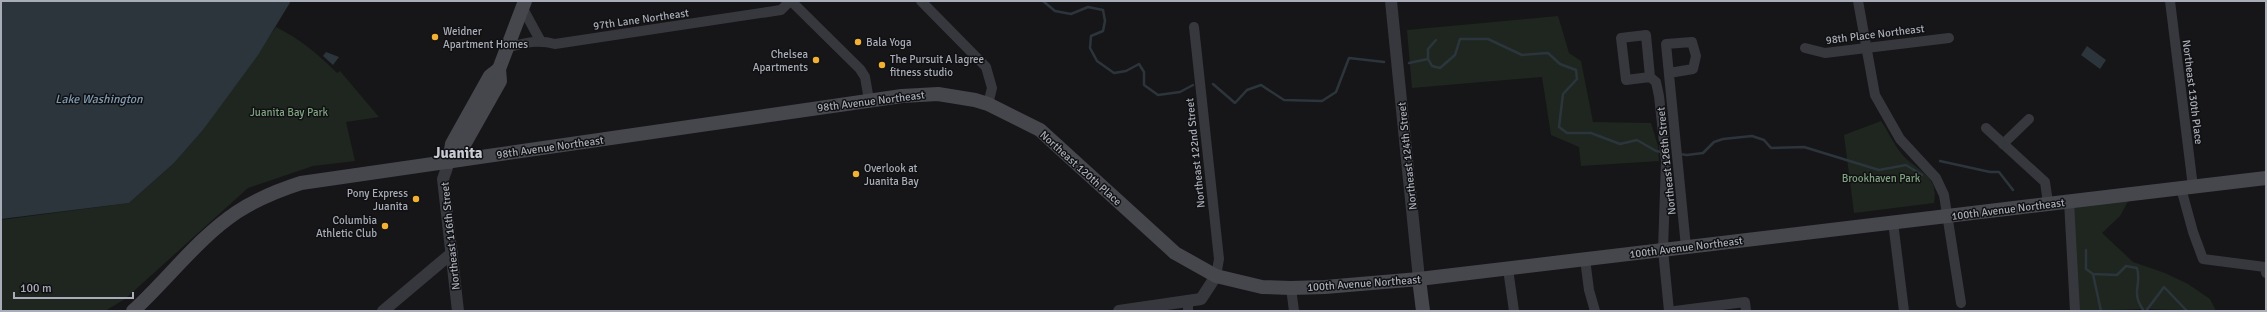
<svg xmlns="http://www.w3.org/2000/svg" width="2267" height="312" font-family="Signika,sans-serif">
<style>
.green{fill:#1e261f}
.water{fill:#2c353c}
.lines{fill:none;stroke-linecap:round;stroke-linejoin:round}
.stream{stroke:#2c353c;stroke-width:2.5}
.minor{stroke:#37383d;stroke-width:10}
.tertiary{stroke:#37383d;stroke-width:12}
.secondary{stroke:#45474d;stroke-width:14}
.poi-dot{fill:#f2b134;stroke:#111113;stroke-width:1.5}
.labels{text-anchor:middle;stroke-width:3;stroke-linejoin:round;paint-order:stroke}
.street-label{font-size:11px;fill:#a8adb8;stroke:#111113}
.poi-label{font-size:11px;fill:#a8adb8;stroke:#111113;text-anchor:start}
.park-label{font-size:11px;fill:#7fa381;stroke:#111113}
.water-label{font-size:12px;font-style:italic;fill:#7f9bb3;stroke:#111113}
.district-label{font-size:15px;font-weight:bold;fill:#c9ccd4;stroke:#111113}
</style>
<rect width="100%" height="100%" fill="#161618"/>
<!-- green -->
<g class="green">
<polygon points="1558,16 1569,53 1581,61 1593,122 1651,123 1658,146 1659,161 1581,166 1579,147 1551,135 1542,77 1412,88 1407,30"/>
<path d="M 276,27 C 300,39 318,54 337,73 L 340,71 L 379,117 L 346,122 L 355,161 L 313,166 L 248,188 L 125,299 L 105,311 L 1,311 L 1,220 L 129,203 L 174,163 L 203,130 Z"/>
<path d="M 1881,121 C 1888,131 1893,143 1901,153 C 1915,171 1940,174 1934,203 L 1854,213 L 1844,135 Z"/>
<polygon points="2132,194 2120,216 2102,233 2133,262 2165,273 2188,284 2210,299 2216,311 2145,309 2075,311 2069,201"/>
</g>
<!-- water -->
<g class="water">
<polygon points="1,1 291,1 258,55 203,130 174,163 129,203 1,219"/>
<polygon points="2087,46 2106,60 2100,69 2081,55"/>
<polygon points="326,52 339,57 333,65 323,56"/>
</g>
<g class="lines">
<!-- stream -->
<g class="stream">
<polyline points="1043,1 1055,11 1071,14 1088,7 1103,10 1105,21 1103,31 1091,36 1090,48 1097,61 1114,73 1126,71 1139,64 1144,72 1144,85 1158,95 1180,92 1193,85"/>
<polyline points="1428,59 1428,49 1436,40"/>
<polyline points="1409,63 1428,59 1432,66 1440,68 1455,55 1460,39 1488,39 1522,55 1548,53 1560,64 1576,70 1577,79 1563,94 1559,127 1567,133 1591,133 1620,144 1637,140 1656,151 1662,152"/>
<polyline points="1213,84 1235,103 1247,90 1261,85 1284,100 1322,101 1336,92 1349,58 1384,62"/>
<polyline points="1679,154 1687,155 1703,153 1714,142 1723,139 1752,136 1764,140 1771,148 1804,147 1879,170 1906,165 1922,175"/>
<polyline points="1940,161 1990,172 1999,172 2013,190"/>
<path d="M 2086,250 L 2086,269 L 2093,274 L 2117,275 L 2126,266 L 2137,268 C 2142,286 2130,292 2144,311"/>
<polyline points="2093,274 2101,311"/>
<polyline points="2146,311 2164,287 2187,311"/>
</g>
<!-- minor -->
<g class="minor">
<polyline points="791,1 860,69 865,77 869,100"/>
<polyline points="921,1 986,67 992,88 988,104"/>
<polyline points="1858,1 1875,95 1900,139 1936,178 1944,195 1961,303"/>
<polyline points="2170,1 2193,187"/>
<polyline points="522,7 540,40"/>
<polyline points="1194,27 1219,259 1216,276"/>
<path d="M 506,48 C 524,43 537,39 555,44 L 781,10 L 790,1"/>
<polyline points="1805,48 1825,53 1949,38"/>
<polyline points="1669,73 1693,69 1696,56 1692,42 1666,44 1686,247"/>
<polyline points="1650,77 1626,80 1621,38 1646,35 1650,77 1656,82 1659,96 1666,161 1663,250 1669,311"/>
<polyline points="1986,128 2045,182 2048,203"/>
<polyline points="2003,144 2029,119"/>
<polyline points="2181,188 2193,232 2203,259 2265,267 2266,273"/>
<polyline points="2069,201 2075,311"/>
<polyline points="1893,222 1904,311"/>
<polyline points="1585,259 1589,290 1595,311"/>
<polyline points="1508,269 1514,311"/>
<polyline points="1291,288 1294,311"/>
<polyline points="1188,302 1188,311"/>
<polyline points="1675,311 1745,302 1746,311"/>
</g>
<!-- tertiary -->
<g class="tertiary">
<polyline points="1391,1 1419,279"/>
<polyline points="449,162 443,179 458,311"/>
<polyline points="383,311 452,253"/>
<polyline points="1119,311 1201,299 1216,276"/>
</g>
<!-- secondary -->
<g class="secondary">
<polyline points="449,162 461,150 500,81 499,69 525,1"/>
<polyline points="449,162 452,144 490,76 499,69"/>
<polyline points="1419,279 1423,311"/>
<path d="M 133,311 C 168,279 198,238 237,212 C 257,199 279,190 301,183 L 902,96 L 938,94 L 975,100 L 988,104 L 1040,130 L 1175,253 L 1216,276 L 1262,287 L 1291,288 L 1325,287 L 1419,279 L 2266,178"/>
</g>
</g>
<!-- markers -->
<g class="poi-dot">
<circle cx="435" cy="37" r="4"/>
<circle cx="858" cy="42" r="4"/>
<circle cx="816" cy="60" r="4"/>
<circle cx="882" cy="65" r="4"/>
<circle cx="856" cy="174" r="4"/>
<circle cx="416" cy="199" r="4"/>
<circle cx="385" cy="226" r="4"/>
</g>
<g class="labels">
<!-- street labels -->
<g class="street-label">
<text transform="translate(641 19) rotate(-8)" y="4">97th Lane Northeast</text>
<text transform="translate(1875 34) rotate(-7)" y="4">98th Place Northeast</text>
<text transform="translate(2193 92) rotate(83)" y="4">Northeast 130th Place</text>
<text transform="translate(871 101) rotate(-7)" y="4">98th Avenue Northeast</text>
<text transform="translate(550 147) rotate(-8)" y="4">98th Avenue Northeast</text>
<text transform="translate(1195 153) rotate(-96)" y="4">Northeast 122nd Street</text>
<text transform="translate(1407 156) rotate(-96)" y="4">Northeast 124th Street</text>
<text transform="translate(1666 161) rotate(-96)" y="4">Northeast 126th Street</text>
<text transform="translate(1081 168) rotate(42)" y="4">Northeast 120th Place</text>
<text transform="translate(2008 209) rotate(-7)" y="4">100th Avenue Northeast</text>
<text transform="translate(450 236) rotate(-96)" y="4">Northeast 116th Street</text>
<text transform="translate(1686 247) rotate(-7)" y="4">100th Avenue Northeast</text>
<text transform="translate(1364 283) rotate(-4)" y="4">100th Avenue Northeast</text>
</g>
<!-- poi labels -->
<g class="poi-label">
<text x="443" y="35">Weidner<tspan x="443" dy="13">Apartment Homes</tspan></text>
<text x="866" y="46">Bala Yoga</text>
<text x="808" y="58" text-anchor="end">Chelsea<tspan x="808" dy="13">Apartments</tspan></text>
<text x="890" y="63">The Pursuit A lagree<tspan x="890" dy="13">fitness studio</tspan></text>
<text x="864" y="172">Overlook at<tspan x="864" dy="13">Juanita Bay</tspan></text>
<text x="408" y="197" text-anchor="end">Pony Express<tspan x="408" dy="13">Juanita</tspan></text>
<text x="377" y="224" text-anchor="end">Columbia<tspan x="377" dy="13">Athletic Club</tspan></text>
</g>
<!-- park labels -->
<g class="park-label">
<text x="289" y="116">Juanita Bay Park</text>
<text x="1881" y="182">Brookhaven Park</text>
</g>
<!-- water labels -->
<g class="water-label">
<text x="99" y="103">Lake Washington</text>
</g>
<!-- district labels -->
<g class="district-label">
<text x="458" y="158">Juanita</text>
</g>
</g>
<!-- border -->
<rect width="2267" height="312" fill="none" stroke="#a8adb8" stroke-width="4"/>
<!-- scale -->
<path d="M14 292v6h119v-6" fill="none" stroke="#a8adb8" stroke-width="2"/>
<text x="20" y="292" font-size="12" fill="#a8adb8" stroke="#111113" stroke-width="3" paint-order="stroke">100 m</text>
</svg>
